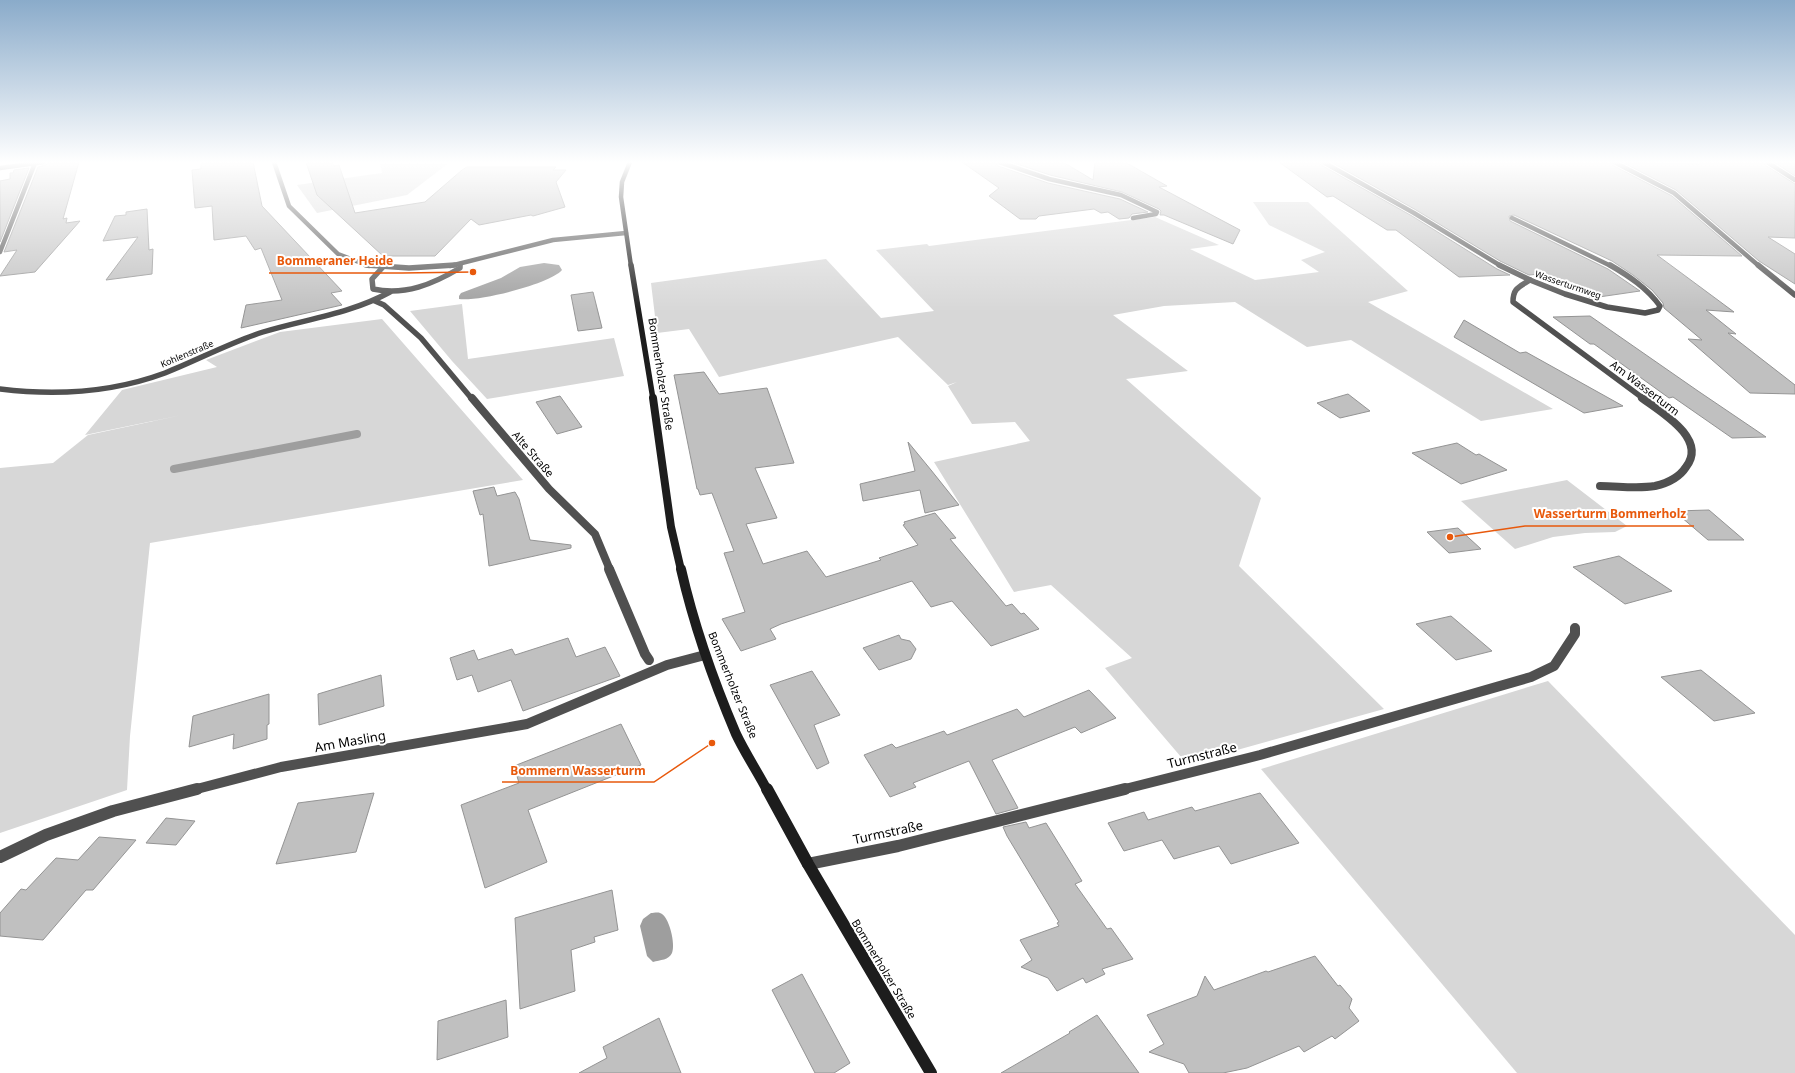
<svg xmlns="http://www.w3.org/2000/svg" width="1795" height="1073" font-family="'Noto Sans',sans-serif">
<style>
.green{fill:#d7d7d7}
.water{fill:#9e9e9e}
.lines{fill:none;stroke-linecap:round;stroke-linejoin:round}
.stream{stroke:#9e9e9e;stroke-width:8}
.building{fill:#c0c0c0;stroke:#949494}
.minor-far4{stroke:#505050;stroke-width:4.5}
.minor-far3{stroke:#505050;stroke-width:5.5}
.minor-far2{stroke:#505050;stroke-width:8}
.minor-far1{stroke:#505050;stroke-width:10}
.minor{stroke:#505050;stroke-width:12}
.secondary-far4{stroke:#1d1d1d;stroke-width:4.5}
.secondary-far3{stroke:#1d1d1d;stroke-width:5.5}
.secondary-far2{stroke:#1d1d1d;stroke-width:8}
.secondary-far1{stroke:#1d1d1d;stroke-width:10}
.secondary{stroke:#1d1d1d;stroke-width:12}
.labels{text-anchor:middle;stroke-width:4;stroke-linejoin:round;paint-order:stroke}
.far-street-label{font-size:9px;fill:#000;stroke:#fff}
.street-label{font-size:11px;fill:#000;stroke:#fff}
.near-street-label{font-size:13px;fill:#000;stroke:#fff}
.leader{fill:none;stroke:#e8590c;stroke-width:1.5}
.callout-dot{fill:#e8590c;stroke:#fff;stroke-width:1.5}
.callout-label{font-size:12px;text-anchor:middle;font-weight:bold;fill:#e8590c;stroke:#fff;stroke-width:4;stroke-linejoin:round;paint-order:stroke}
</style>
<rect width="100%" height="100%" fill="#fff"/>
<!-- green -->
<g class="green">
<polygon points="380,162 450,162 407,195 317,213 297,185 382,173"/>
<polygon points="1253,202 1308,202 1408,291 1368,302 1553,409 1481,421 1351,340 1307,347 1235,302 1164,306 1113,315 1188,371 1126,379 1261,498 1239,566 1384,709 1187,764 1105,668 1132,658 1051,585 1014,592 934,462 1030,441 1015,422 972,424 948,386 957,382 948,385 898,337 719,377 689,329 657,333 651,283 826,259 881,318 934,311 876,250 927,244 929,246 1155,217 1219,245 1190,249 1255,280 1319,272 1301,260 1325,252 1269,225"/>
<polygon points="462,304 468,359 614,338 624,376 487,399 452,361 410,311"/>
<polygon points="382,319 523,480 150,543 130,736 127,790 0,833 0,468 53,463 88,435 182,415 85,435 122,390 217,367 206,360 280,332"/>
<polygon points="1567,480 1627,526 1615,532 1585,533 1553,537 1515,549 1461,501"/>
<polygon points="1548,681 1795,935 1795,1073 1517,1073 1261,769"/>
</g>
<!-- water -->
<g class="water">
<path d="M 544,263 L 559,265 L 562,270 C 550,284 478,302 459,299 L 459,296 L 461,293 L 501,278 L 520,267 Z"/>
<path d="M 651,913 C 653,913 658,912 660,913 C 669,915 676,945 672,953 C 669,960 660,960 653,962 L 647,956 L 640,926 L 643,919 Z"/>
</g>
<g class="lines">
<!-- stream -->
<polyline class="stream" points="174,469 357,434"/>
</g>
<!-- building -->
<g class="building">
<polygon points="48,162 79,162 63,219 67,218 66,223 80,221 35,272 0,276 17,250 4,252 38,167 46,165"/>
<polygon points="201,162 253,162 262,206 342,291 331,293 342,305 241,328 246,305 282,300 261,248 255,250 246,236 214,240 212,206 195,208 192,170 201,169"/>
<polygon points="306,162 332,162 334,166 339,165 355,213 425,202 462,170 467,167 556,167 553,170 566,170 556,182 565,207 533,216 531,215 479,225 471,219 435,256 383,256 317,195"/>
<polygon points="962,162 995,162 998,166 1048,183 1120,199 1148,212 1132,214 1129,218 1119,219 1108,212 1101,213 1094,209 1039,216 1036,219 1020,219 989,196 999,188"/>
<polygon points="1011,162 1063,162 1093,180 1095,162 1125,162 1167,186 1159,187 1240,230 1233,244 1164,215 1160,215 1161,211 1159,209 1122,192 1050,175"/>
<polygon points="1279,162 1319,162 1321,165 1412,216 1497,269 1510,275 1459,277 1396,230 1387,230 1333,196 1327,197"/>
<polygon points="1331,162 1610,162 1612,165 1672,196 1742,256 1657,255 1734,312 1706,310 1736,334 1728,333 1795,385 1795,394 1750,393 1688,339 1702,340 1664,308 1663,303 1652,290 1633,275 1612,261 1514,215 1509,216 1510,221 1608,269 1640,291 1592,298 1587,296 1540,274 1529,275 1500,261 1416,210"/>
<polygon points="1622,162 1700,164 1700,162 1763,162 1765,165 1795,184 1795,238 1768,237 1795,254 1795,284 1759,261 1676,190"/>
<polygon points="1774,162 1795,162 1795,176"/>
<polygon points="29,168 0,242 0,181 10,179 10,173 13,173 14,170"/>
<polygon points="147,209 149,250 153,249 152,274 106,280 138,237 103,241 115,216 126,215 126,212"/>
<polygon points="593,292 602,328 578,331 571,295"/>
<polygon points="1590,316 1698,391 1766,437 1732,438 1673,397 1669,398 1594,344 1590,344 1553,317"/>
<polygon points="1464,320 1520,353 1526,352 1623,406 1584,413 1454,337"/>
<polygon points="704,372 719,394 767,388 794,463 755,468 777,518 746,524 763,564 807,551 826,577 881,560 879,558 918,545 903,525 905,524 904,522 935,513 956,538 950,539 1006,606 1012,604 1021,614 1024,613 1039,629 991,646 952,601 931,607 912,581 781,624 770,629 776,639 741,651 722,619 745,612 724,553 734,551 712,493 700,495 698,489 697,489 674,375"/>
<polygon points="1348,394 1370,411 1340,418 1317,403"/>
<polygon points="560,396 582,427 557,434 536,402"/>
<polygon points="908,442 931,470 959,505 925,513 920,490 863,501 860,484 915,471"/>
<polygon points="1457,443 1476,455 1479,454 1507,470 1461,484 1412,453"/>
<polygon points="494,487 497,496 515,492 519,499 530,540 571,545 571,548 489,566 483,514 480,515 473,491"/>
<polygon points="1709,510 1744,540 1708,540 1674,511"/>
<polygon points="1458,528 1481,549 1449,553 1427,532"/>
<polygon points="1619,556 1672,591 1625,604 1573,567"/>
<polygon points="1451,616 1492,651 1456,660 1416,624"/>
<polygon points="899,635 901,639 910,641 916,649 911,659 879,670 863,648"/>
<polygon points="568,638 576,657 605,647 620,676 523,711 511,680 478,692 472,675 457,680 450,658 474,650 478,660 512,649 515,655"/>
<polygon points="1701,670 1755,713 1714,721 1661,677"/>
<polygon points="812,671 840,715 814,725 829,763 817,769 770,685"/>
<polygon points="381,675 384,706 319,725 318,694"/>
<polygon points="1089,690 1116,718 1081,733 1075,727 992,760 1018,808 996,814 969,761 913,783 916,787 890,797 864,755 892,744 896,748 944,731 947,735 1017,709 1024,717"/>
<polygon points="269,694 269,724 267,725 267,739 233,749 234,734 189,747 193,716"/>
<polygon points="621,724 641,765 528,810 547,862 485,888 461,805 519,783 514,766"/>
<polygon points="374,793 356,852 276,864 298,803"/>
<polygon points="1260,793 1299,843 1231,864 1219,846 1174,859 1162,840 1124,851 1108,823 1144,812 1148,820 1192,807 1195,811"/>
<polygon points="166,818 195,821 176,845 146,843"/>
<polygon points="1026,822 1029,828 1046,823 1082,881 1075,884 1107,929 1111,928 1133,959 1102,969 1105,974 1086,983 1083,978 1057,991 1048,978 1021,967 1032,960 1020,940 1059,926 1057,923 1059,922 1007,836 1003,827"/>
<polygon points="99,837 136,840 93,890 86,890 43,940 0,936 0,913 21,889 26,890 56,858 78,860"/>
<polygon points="612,890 618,930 594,937 595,942 571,950 575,991 520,1009 515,918"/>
<polygon points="1315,956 1338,986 1340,985 1352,999 1349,1008 1359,1021 1335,1039 1332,1036 1304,1052 1299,1046 1247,1068 1223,1073 1189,1073 1184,1064 1149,1052 1164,1044 1147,1015 1197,996 1205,976 1214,990 1266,971 1268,972"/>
<polygon points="802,974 850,1063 834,1073 815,1073 772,990"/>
<polygon points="506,1000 508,1037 437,1060 438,1021"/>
<polygon points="1097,1015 1139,1073 1001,1073 1070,1033 1069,1032"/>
<polygon points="659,1018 681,1073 579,1073 607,1058 603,1047"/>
</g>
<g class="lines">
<!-- minor-far4 -->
<g class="minor-far4">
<polyline points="274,162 289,206 338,254 369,266"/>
<polyline points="999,162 1049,179 1121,195 1157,212 1156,214 1133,218"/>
<polyline points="1323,162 1414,213 1501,266"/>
<polyline points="1614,162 1674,193 1759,266"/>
<polyline points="1767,162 1795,180"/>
<polyline points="0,168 44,162"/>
<polyline points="1512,218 1611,266"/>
<polyline points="0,252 35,163"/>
<polyline points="460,264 460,266"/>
<polyline points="450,266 553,240 626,233"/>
</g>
<!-- minor-far3 -->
<g class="minor-far3">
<polyline points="366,265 409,268 455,265"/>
<path d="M 1499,265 L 1530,280 L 1565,294 L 1607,307 L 1645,313 L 1658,310 L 1660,306 C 1647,288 1629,276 1610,265"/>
<polyline points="1758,265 1795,295"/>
<path d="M 383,267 L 372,279 L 373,289 C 405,296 433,284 460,268 L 460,265"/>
<path d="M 1530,280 C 1519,287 1513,288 1513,302 L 1644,399"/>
<polyline points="375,301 384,305 421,338 472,399"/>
<path d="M 0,389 C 56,396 111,393 165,373 C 198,360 229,343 263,332 C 306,319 350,314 390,292"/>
</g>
<!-- minor-far2 -->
<g class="minor-far2">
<polyline points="472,398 549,489 595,534 610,570"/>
<path d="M 1600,486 C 1618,486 1637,489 1655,486 C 1668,483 1679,478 1686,467 C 1708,439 1661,412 1642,398"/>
</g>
<!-- minor-far1 -->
<g class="minor-far1">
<polyline points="609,569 645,654 649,660"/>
<polyline points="193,790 281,767 527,724 667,665 705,655"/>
<polyline points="1121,790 1260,755 1531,677 1554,666 1575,634 1575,628"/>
</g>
<!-- minor -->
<g class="minor">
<polyline points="0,857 46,835 113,811 197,789"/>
<polyline points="808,864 898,846 1125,789"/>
</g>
<!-- secondary-far4 -->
<polyline class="secondary-far4" points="630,162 622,182 621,197 631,266"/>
<!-- secondary-far3 -->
<polyline class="secondary-far3" points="631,265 653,399"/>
<!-- secondary-far2 -->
<polyline class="secondary-far2" points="653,398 671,527 681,570"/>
<!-- secondary-far1 -->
<path class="secondary-far1" d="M 681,569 C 694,626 713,680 736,734 C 745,753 757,771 767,790"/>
<!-- secondary -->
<polyline class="secondary" points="767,789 808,864 931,1073"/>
</g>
<!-- sky -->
<linearGradient id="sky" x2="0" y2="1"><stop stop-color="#8aabca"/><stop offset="0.52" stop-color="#fff"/><stop offset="1" stop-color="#fff" stop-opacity="0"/></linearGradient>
<rect width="1795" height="312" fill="url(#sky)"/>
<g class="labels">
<!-- far-street labels -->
<g class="far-street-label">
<text transform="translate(1568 285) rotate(19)" y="3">Wasserturmweg</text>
<text transform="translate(187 354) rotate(-23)" y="3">Kohlenstraße</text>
</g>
<!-- street labels -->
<g class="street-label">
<text transform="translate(661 374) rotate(81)" y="4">Bommerholzer Straße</text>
<text transform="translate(1645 388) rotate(37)" y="4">Am Wasserturm</text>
<text transform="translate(533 454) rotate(49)" y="4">Alte Straße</text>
<text transform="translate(733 685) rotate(68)" y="4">Bommerholzer Straße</text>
<text transform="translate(884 969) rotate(59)" y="4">Bommerholzer Straße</text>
</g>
<!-- near-street labels -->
<g class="near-street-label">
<text transform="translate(350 741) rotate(-10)" y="5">Am Masling</text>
<text transform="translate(1202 755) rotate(-14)" y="5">Turmstraße</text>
<text transform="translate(888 832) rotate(-12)" y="5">Turmstraße</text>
</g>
</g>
<!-- callouts -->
<path class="leader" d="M473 272L402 273H269M1450 537L1525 526H1694M712 743L654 782H502"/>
<g class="callout-dot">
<circle cx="473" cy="272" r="4"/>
<circle cx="1450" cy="537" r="4"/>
<circle cx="712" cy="743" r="4"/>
</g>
<g class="callout-label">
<text x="335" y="265">Bommeraner Heide</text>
<text x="1610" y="518">Wasserturm Bommerholz</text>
<text x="578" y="775">Bommern Wasserturm</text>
</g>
</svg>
